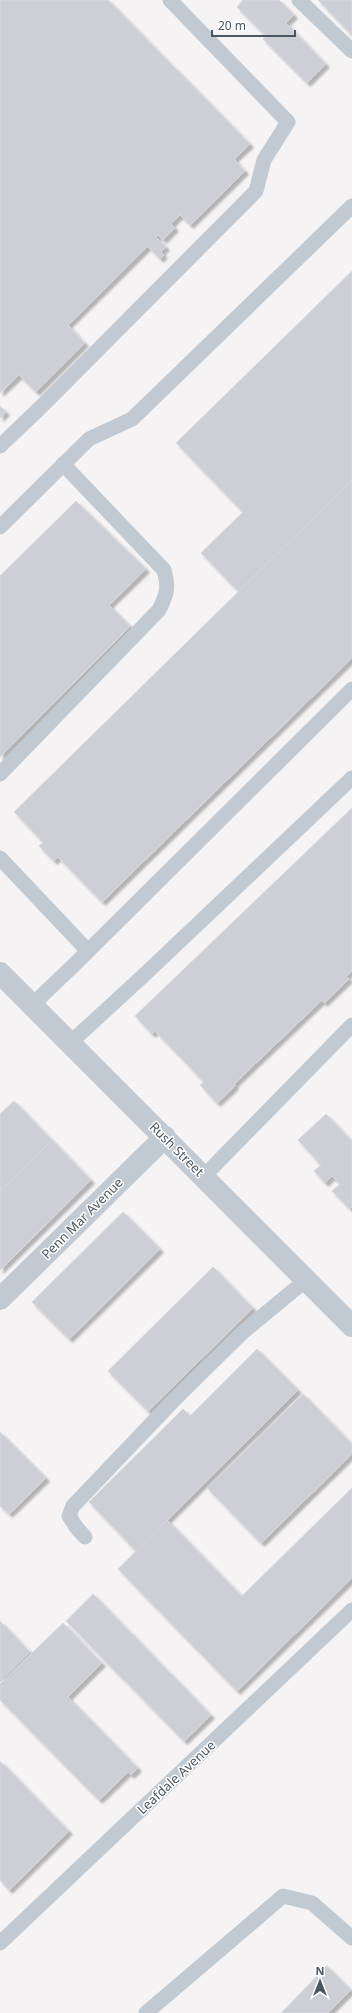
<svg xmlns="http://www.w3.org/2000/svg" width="352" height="2013" font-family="'Noto Sans',sans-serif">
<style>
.building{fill:#cdcfd5;stroke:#d7d9de;filter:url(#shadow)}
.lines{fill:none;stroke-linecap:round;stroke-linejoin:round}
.service{stroke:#c1cad2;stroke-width:15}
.minor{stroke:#c1cad2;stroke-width:22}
.tertiary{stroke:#c1cad2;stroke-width:22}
.labels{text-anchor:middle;stroke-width:3;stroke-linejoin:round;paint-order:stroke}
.street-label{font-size:13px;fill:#4a5661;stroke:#fff}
</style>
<defs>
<filter id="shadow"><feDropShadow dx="3.5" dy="3.5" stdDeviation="1" flood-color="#0004"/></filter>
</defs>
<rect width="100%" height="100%" fill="#f5f3f3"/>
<!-- building -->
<g class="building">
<polygon points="0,0 108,0 250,144 234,159 245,171 190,225 180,215 171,224 175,228 163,240 158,235 156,237 166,247 161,252 164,255 160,259 148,246 68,325 85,343 36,392 19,375 0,393"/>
<polygon points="243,0 279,0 294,15 286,23 326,64 307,83 263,39 266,36 237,7"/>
<polygon points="318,0 352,0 352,35"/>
<polygon points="352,271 352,480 239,592 201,553 243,512 176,443"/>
<polygon points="0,406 6,412 0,418"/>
<polygon points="352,480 352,658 102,902 58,857 54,861 39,846 43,842 14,812"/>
<polygon points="76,501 146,569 109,605 130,626 0,757 0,576"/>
<polygon points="352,808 352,971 346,976 349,979 324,1003 322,1000 234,1084 235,1086 217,1103 200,1085 204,1082 155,1031 152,1034 135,1016"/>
<polygon points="14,1101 52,1140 0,1191 0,1114"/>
<polygon points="326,1114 352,1141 352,1207 350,1209 332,1191 340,1184 332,1176 325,1183 314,1171 321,1165 298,1140"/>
<polygon points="52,1140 91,1180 0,1270 0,1191"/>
<polygon points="123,1212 160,1249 69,1339 32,1302"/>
<polygon points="213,1267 253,1308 148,1411 108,1371"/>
<polygon points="257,1349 298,1390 136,1551 89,1502 183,1409 190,1416"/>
<polygon points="303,1394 352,1444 352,1454 261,1543 207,1488"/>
<polygon points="0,1432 46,1478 9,1514 0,1506"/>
<polygon points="352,1488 352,1578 237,1691 118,1569 167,1520 242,1596"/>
<polygon points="93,1594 211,1715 184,1741 66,1621"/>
<polygon points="0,1621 30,1652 0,1682"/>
<polygon points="63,1623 102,1663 68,1697 138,1768 131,1775 128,1772 99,1800 0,1700 0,1684"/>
<polygon points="0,1761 69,1831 9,1890 0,1880"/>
<polygon points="327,1966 351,1990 328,2013 281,2013"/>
</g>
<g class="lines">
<!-- service -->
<g class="service">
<polyline points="299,0 352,51"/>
<polyline points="0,446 44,404 256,191 264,160 288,122 170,0"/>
<polyline points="0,527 89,439 132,419 352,206"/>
<path d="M 0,774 L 159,610 C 167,594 169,588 164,570 L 63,464"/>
<polyline points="0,858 88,951"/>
<polyline points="32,1005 75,964 352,689"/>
<polyline points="70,1043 143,976 352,778"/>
<polyline points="204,1176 352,1025"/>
<polyline points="85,1537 76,1527 69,1516 73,1506 174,1400 243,1332 306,1280"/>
<polyline points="0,1943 352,1610"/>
<polyline points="146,2013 283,1896 312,1903 352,1938"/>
</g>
<!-- minor -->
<polyline class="minor" points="0,1299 165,1137"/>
<!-- tertiary -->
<polyline class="tertiary" points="0,973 352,1326"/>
</g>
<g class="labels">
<!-- street labels -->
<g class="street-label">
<text transform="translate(177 1149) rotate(45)" y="5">Rush Street</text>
<text transform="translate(82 1218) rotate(-45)" y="5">Penn Mar Avenue</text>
<text transform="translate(176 1777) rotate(-43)" y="5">Leafdale Avenue</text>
</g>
</g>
<!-- north arrow -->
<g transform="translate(320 1981)" stroke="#ffffff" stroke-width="3" paint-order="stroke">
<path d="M0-3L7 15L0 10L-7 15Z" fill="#4a5661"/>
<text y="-6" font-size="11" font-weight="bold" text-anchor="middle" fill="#4a5661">N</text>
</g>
<!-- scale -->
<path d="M212 30v6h83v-6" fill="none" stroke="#4a5661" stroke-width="2"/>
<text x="218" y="30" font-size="12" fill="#4a5661" stroke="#ffffff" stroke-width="3" paint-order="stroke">20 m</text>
</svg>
